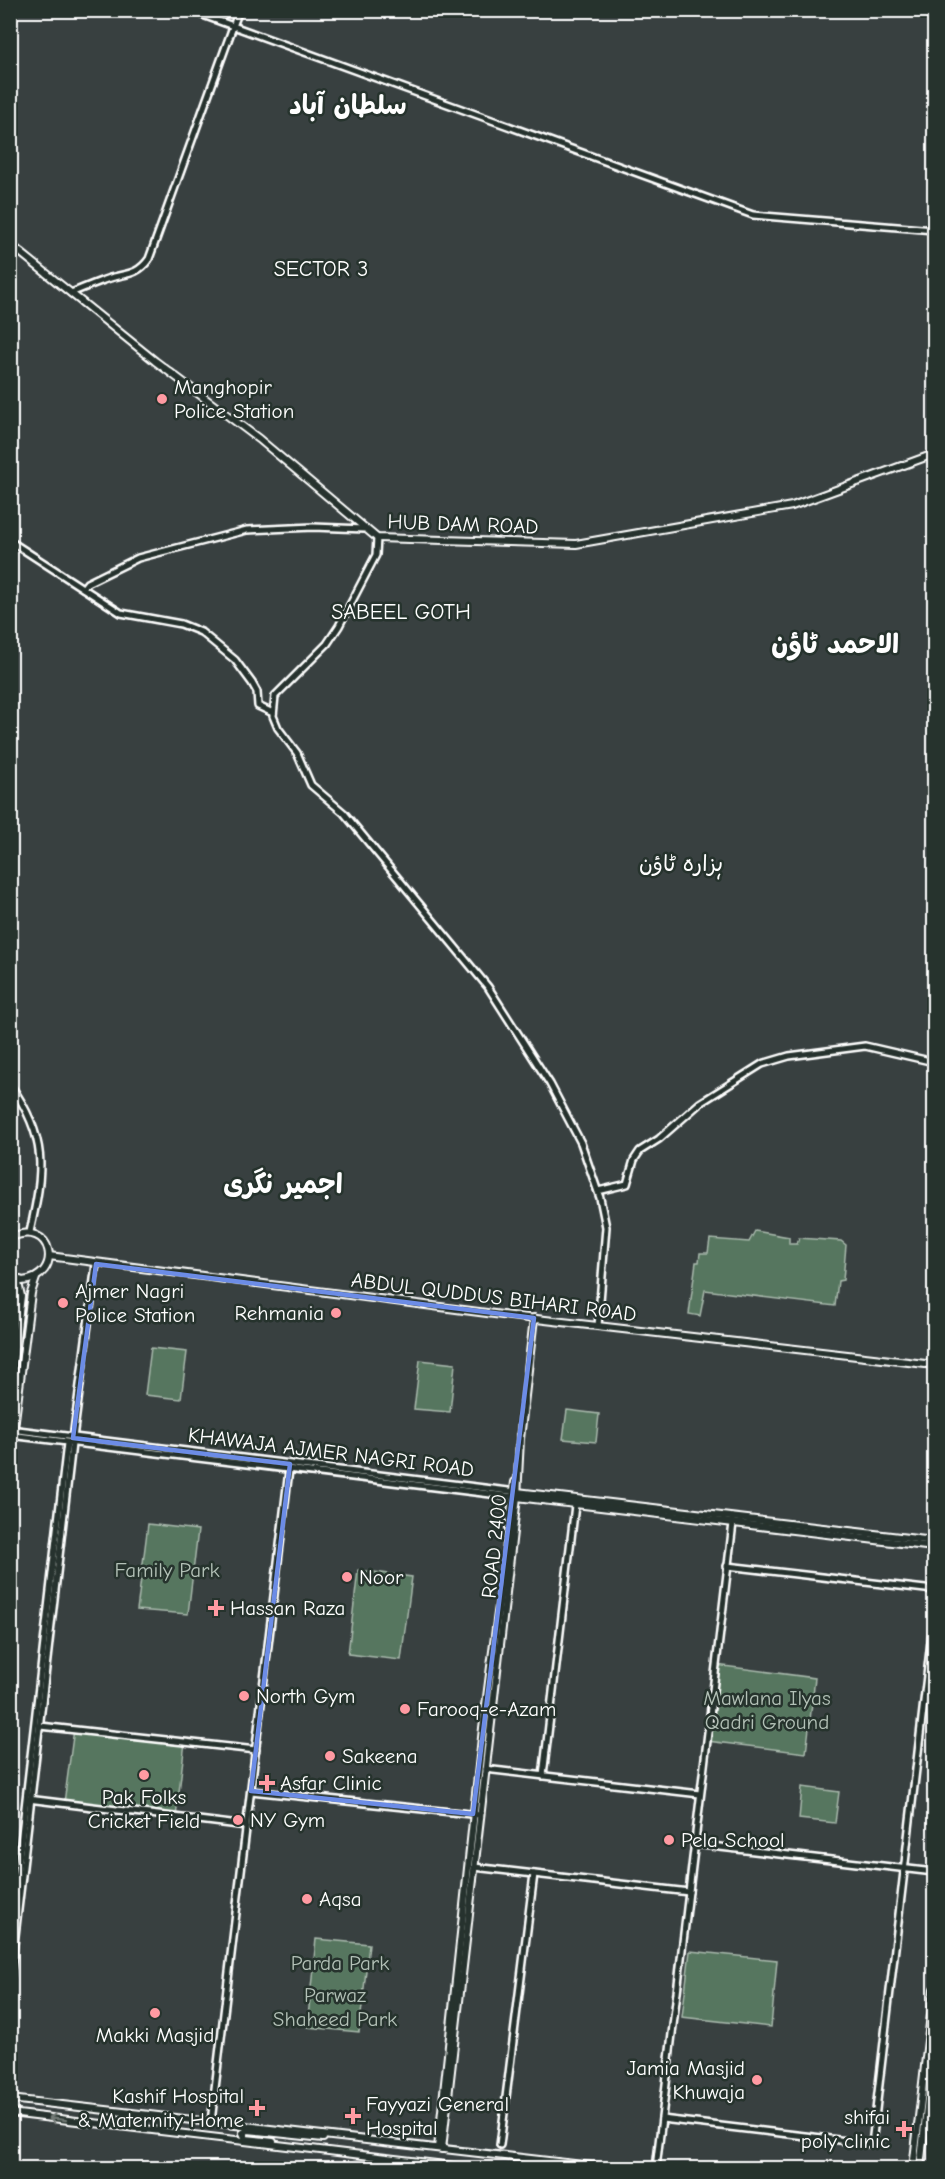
<svg xmlns="http://www.w3.org/2000/svg" width="945" height="2179" font-family="'Comic Neue','Playpen Sans Arabic',sans-serif">
<style>
.green{fill:#56765e;stroke:#aabaae;stroke-width:1.5}
.lines{fill:none;stroke-linecap:round;stroke-linejoin:round}
.minor-casing{stroke:#fff;stroke-width:10}
.major-casing{stroke:#fff;stroke-width:10}
.minor{stroke:#26332d;stroke-width:5}
.major{stroke:#26332d;stroke-width:6}
.oneway{stroke:#727a76}
.marked{fill:none;stroke:#6c8ce6;stroke-width:4.5;stroke-linejoin:round}
.poi-dot{fill:#ff9aa2;stroke:#26332d;stroke-width:2}
.labels{text-anchor:middle;stroke-width:5;stroke-linejoin:round;paint-order:stroke}
.poi-label{font-size:21px;fill:#fff;stroke:#26332d;text-anchor:start}
.street-label{font-size:21px;fill:#fff;stroke:#26332d}
.park-label{font-size:21px;fill:#b3c1b7;stroke:#26332d}
.neighbourhood-label{font-size:22px;fill:#fff;stroke:#26332d}
.district-label{font-size:27px;font-weight:bold;fill:#fff;stroke:#26332d}
</style>
<rect width="100%" height="100%" fill="#384040"/>
<filter id="ink" filterUnits="userSpaceOnUse"><feTurbulence type="fractalNoise" baseFrequency=".0167" numOctaves="2"/><feDisplacementMap in="SourceGraphic" scale="12" xChannelSelector="R" yChannelSelector="G"/><feConvolveMatrix kernelMatrix="1 2 1 2 8 2 1 2 1" color-interpolation-filters="sRGB"/></filter>
<g filter="url(#ink)">
<!-- green -->
<g class="green">
<polygon points="755,1231 789,1237 789,1244 797,1244 799,1238 841,1241 846,1245 843,1280 838,1281 835,1306 705,1290 700,1316 689,1314 696,1262 699,1262 700,1253 708,1253 710,1239 749,1242"/>
<polygon points="151,1348 187,1352 181,1399 145,1395"/>
<polygon points="420,1360 455,1364 450,1412 414,1409"/>
<polygon points="567,1410 599,1414 596,1442 563,1439"/>
<polygon points="148,1524 198,1530 188,1614 137,1610"/>
<polygon points="358,1570 412,1577 401,1660 348,1654"/>
<polygon points="716,1665 815,1678 806,1753 707,1741"/>
<polygon points="74,1729 185,1742 176,1817 64,1803"/>
<polygon points="802,1787 839,1792 835,1823 799,1819"/>
<polygon points="316,1939 369,1944 359,2032 307,2027"/>
<polygon points="690,1951 777,1960 771,2027 682,2017"/>
</g>
<g class="lines">
<!-- minor casing -->
<g class="minor-casing">
<g id="minor">
<polyline points="189,10 753,215 934,230"/>
<path d="M 71,293 C 83,288 95,283 107,279 C 125,273 137,276 149,259 L 239,10"/>
<polyline points="377,538 376,555 339,626 327,644 275,696 273,716 278,728 297,753 311,785 344,813 488,987 550,1084 581,1143 600,1198 606,1227 598,1326"/>
<polyline points="10,541 121,613 181,624 201,632 235,660 252,683 257,692 258,706 273,713"/>
<polyline points="83,588 87,583 138,558 247,530 313,527 365,529"/>
<path d="M 10,1084 C 48,1139 44,1169 30,1232"/>
<polyline points="598,1191 627,1184 634,1160 640,1151 659,1139 700,1103 762,1064 789,1056 865,1046 934,1062"/>
<polyline points="10,1429 517,1492"/>
<polyline points="10,1435 515,1497"/>
<polyline points="73,1438 96,1264"/>
<polyline points="727,1566 934,1590"/>
<polyline points="40,1726 256,1750"/>
<polyline points="485,1769 700,1794"/>
<polyline points="543,1776 575,1505"/>
<polyline points="251,1791 480,1815"/>
<polyline points="28,1799 247,1826"/>
<polyline points="694,1844 934,1872"/>
<polyline points="474,1867 689,1892"/>
<polyline points="10,1938 67,1443"/>
<polyline points="10,1979 72,1444"/>
<polyline points="662,2119 872,2144 934,1616"/>
<polyline points="211,2122 289,1470"/>
<polyline points="500,2145 534,1874"/>
<polyline points="656,2168 733,1523"/>
</g>
</g>
<!-- major casing -->
<g class="major-casing">
<g id="major">
<polyline points="10,244 155,361 259,439 377,538 576,544 792,506 934,454"/>
<path d="M 10,1238 C 53,1217 65,1277 22,1281 L 10,1275"/>
<polyline points="49,1256 502,1315 934,1365"/>
<polyline points="10,1388 21,1296 17,1279"/>
<polyline points="10,1459 31,1293 36,1278"/>
<polyline points="517,1492 934,1541"/>
<polyline points="517,1497 934,1547"/>
<polyline points="10,2099 609,2168"/>
<polyline points="10,2113 470,2168"/>
<polyline points="273,2142 246,2139 243,2133 248,2130 323,2138"/>
<polyline points="438,2148 483,1728 515,1482"/>
<polyline points="442,2149 517,1497 520,1439 534,1318"/>
<polyline points="913,2168 934,1989"/>
<polyline points="920,2168 934,2046"/>
</g>
</g>
<!-- minor -->
<use href="#minor" class="minor"/>
<!-- major -->
<use href="#major" class="major"/>
</g>
<!-- one-way arrows -->
<defs><path id="oneway-shaft" d="M-6 0H5M1.5-3L5.5 0L1.5 3" fill="none" stroke-width="1.6" stroke-linecap="round" stroke-linejoin="round" transform="scale(1.5)"/></defs>
<use class="oneway" href="#oneway-shaft" transform="translate(57 2119) rotate(-173)"/>
</g>
<!-- marked area -->
<path class="marked" d="M 96,1264 L 534,1318 L 473,1814 L 251,1791 L 290,1464 L 73,1438 Z"/>
<!-- markers -->
<g class="poi-dot">
<circle cx="162" cy="399" r="6"/>
<circle cx="63" cy="1303" r="6"/>
<circle cx="336" cy="1313" r="6"/>
<circle cx="347" cy="1577" r="6"/>
<path d="M213 1599h6v6h6v6h-6v6h-6v-6h-6v-6h6z"/>
<circle cx="244" cy="1696" r="6"/>
<circle cx="405" cy="1709" r="6"/>
<circle cx="330" cy="1756" r="6"/>
<circle cx="144" cy="1775" r="6"/>
<path d="M264 1774h6v6h6v6h-6v6h-6v-6h-6v-6h6z"/>
<circle cx="238" cy="1820" r="6"/>
<circle cx="669" cy="1840" r="6"/>
<circle cx="307" cy="1899" r="6"/>
<circle cx="155" cy="2013" r="6"/>
<circle cx="757" cy="2080" r="6"/>
<path d="M254 2099h6v6h6v6h-6v6h-6v-6h-6v-6h6z"/>
<path d="M350 2107h6v6h6v6h-6v6h-6v-6h-6v-6h6z"/>
<path d="M901 2120h6v6h6v6h-6v6h-6v-6h-6v-6h6z"/>
</g>
<g class="labels">
<!-- poi labels -->
<g class="poi-label">
<text x="174" y="394">Manghopir<tspan x="174" dy="24">Police Station</tspan></text>
<text x="75" y="1298">Ajmer Nagri<tspan x="75" dy="24">Police Station</tspan></text>
<text x="324" y="1320" text-anchor="end">Rehmania</text>
<text x="359" y="1584">Noor</text>
<text x="230" y="1615">Hassan Raza</text>
<text x="256" y="1703">North Gym</text>
<text x="417" y="1716">Farooq-e-Azam</text>
<text x="342" y="1763">Sakeena</text>
<text x="280" y="1790">Asfar Clinic</text>
<text x="144" y="1804" text-anchor="middle">Pak Folks<tspan x="144" dy="24">Cricket Field</tspan></text>
<text x="250" y="1827">NY Gym</text>
<text x="681" y="1847">Pela School</text>
<text x="319" y="1906">Aqsa</text>
<text x="155" y="2042" text-anchor="middle">Makki Masjid</text>
<text x="745" y="2075" text-anchor="end">Jamia Masjid<tspan x="745" dy="24">Khuwaja</tspan></text>
<text x="244" y="2103" text-anchor="end">Kashif Hospital<tspan x="244" dy="24">&amp; Maternity Home</tspan></text>
<text x="366" y="2111">Fayyazi General<tspan x="366" dy="24">Hospital</tspan></text>
<text x="890" y="2124" text-anchor="end">shifai<tspan x="890" dy="24">poly clinic</tspan></text>
</g>
<!-- street labels -->
<g class="street-label">
<text transform="translate(463 524) rotate(2)" y="7">HUB DAM ROAD</text>
<text transform="translate(494 1297) rotate(7)" y="7">ABDUL QUDDUS BIHARI ROAD</text>
<text transform="translate(331 1452) rotate(7)" y="7">KHAWAJA AJMER NAGRI ROAD</text>
<text transform="translate(494 1546) rotate(-84)" y="7">ROAD 2400</text>
</g>
<!-- park labels -->
<g class="park-label">
<text x="167" y="1577">Family Park</text>
<text x="767" y="1705">Mawlana Ilyas<tspan x="767" dy="24">Qadri Ground</tspan></text>
<text x="340" y="1970">Parda Park</text>
<text x="335" y="2002">Parwaz<tspan x="335" dy="24">Shaheed Park</tspan></text>
</g>
<!-- neighbourhood labels -->
<g class="neighbourhood-label">
<text x="321" y="276">SECTOR 3</text>
<text x="401" y="619">SABEEL GOTH</text>
<text x="681" y="871">ہزارہ ٹاؤن</text>
</g>
<!-- district labels -->
<g class="district-label">
<text x="348" y="114">سلطان آباد</text>
<text x="835" y="653">الاحمد ٹاؤن</text>
<text x="283" y="1193">اجمیر نگری</text>
</g>
</g>
<!-- margin -->
<rect width="945" height="2179" fill="none" stroke="#26332d" stroke-width="36"/>
<rect x="18" y="18" width="909" height="2143" fill="none" stroke="#fff" stroke-width="2" filter="url(#ink)"/>
</svg>
